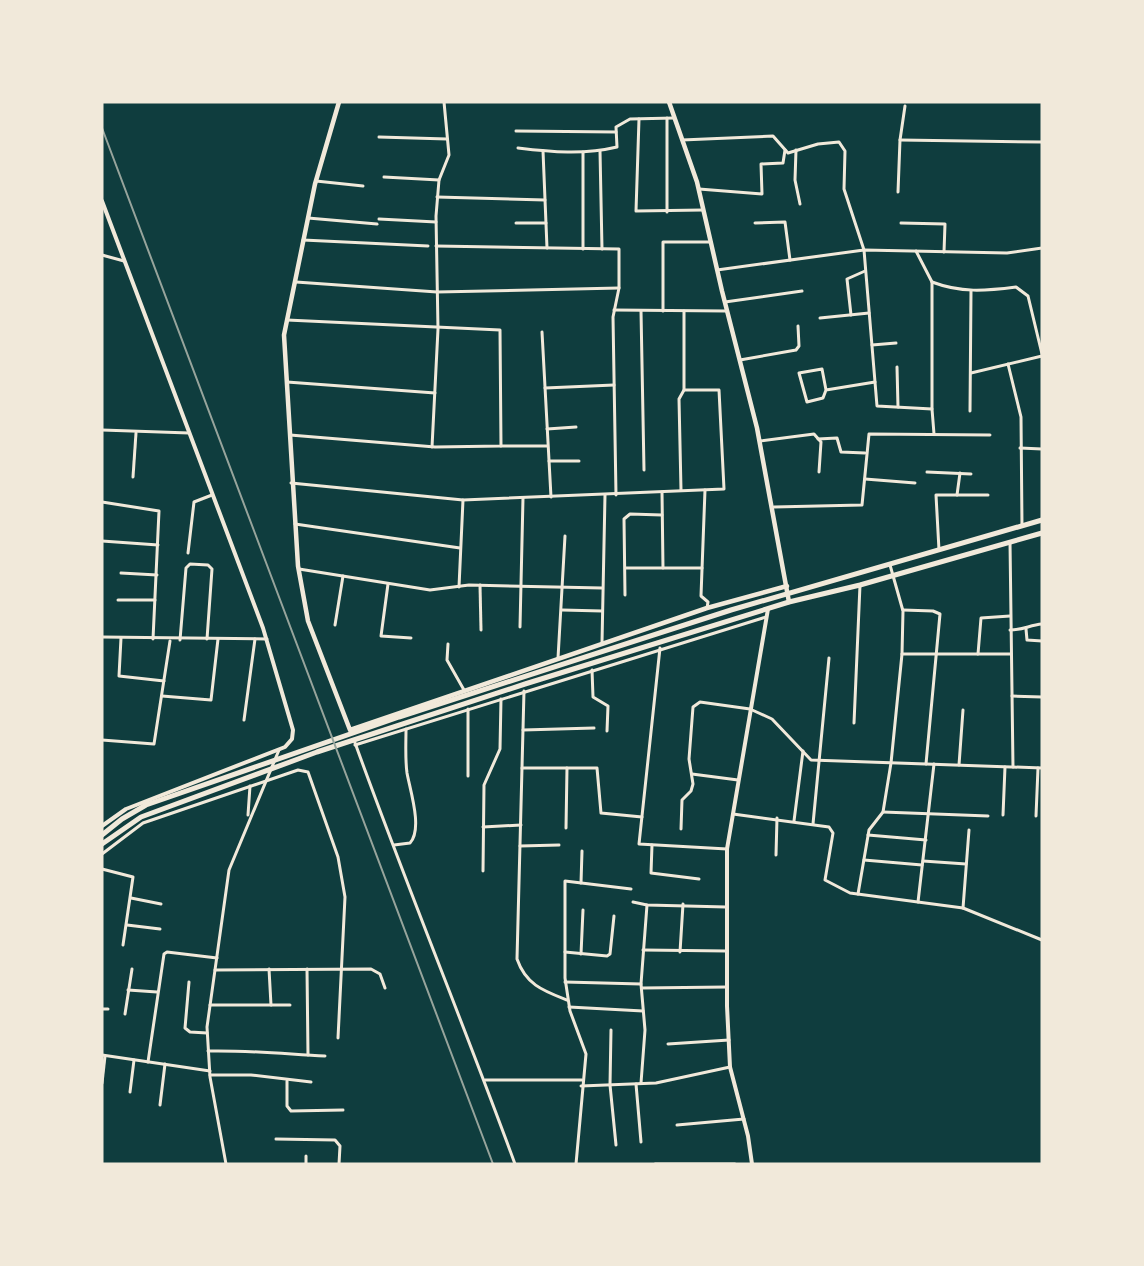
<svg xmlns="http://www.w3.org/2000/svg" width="1144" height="1266" font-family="'Noto Serif',serif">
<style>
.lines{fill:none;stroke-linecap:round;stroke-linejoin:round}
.minor{stroke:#f1e9da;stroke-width:3}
.tertiary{stroke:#f1e9da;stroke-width:4}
.secondary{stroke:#f1e9da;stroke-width:4.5}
.primary{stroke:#f1e9da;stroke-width:5}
.rail{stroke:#97a49c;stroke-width:2}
</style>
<rect width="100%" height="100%" fill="#0f3d3e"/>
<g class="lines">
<!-- minor -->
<g class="minor">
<polyline points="639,119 636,211 703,210"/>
<polyline points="516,131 616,132"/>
<polyline points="379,137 447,139"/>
<polyline points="682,140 773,136 788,153 818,144 839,142 845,151 844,189 864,250 877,406 932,409 932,282 916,251"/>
<polyline points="900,140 1042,142"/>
<path d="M 518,148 C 551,152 584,155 617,147 L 616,127 L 630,119 L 674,118"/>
<polyline points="796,150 795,180 800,204"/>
<polyline points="543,151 547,248"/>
<polyline points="600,151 602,249"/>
<polyline points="384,177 439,180"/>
<polyline points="316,181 363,186"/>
<polyline points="699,189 762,194 761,164 783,163 785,150"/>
<polyline points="898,192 900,140 905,106"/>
<polyline points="437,197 545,200"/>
<polyline points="667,212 667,118"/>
<polyline points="308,218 377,224"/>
<polyline points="379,219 436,222"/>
<polyline points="516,223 546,223"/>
<polyline points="755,223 785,222 790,260"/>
<polyline points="901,223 945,224 944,252"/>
<polyline points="303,240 428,246"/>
<polyline points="436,246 619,249 619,288 613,317 616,495"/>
<polyline points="583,249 583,152"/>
<polyline points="102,255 124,261"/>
<polyline points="717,270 864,250 1007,253 1042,248"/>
<polyline points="296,282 437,292 619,288"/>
<path d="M 932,282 C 961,293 985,291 1016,287 L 1028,296 L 1042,354"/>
<polyline points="725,302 802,291"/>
<polyline points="614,310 726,311"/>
<polyline points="641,311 644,470"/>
<polyline points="663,311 663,242 711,242"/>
<polyline points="851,315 847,279 865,271"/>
<polyline points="820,318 869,313"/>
<polyline points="287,320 500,330 501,446 435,447 290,435"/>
<polyline points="542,332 551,497"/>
<polyline points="872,345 896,343"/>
<polyline points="740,360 796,350 799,346 798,326"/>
<polyline points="1008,364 1021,417 1022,526"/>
<polyline points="897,367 898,407"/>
<polyline points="971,373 1042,356"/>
<polyline points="287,382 435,393"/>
<polyline points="545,388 614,385"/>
<polyline points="826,390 822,369 799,373 807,402 823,398 826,390 875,382"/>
<polyline points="932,409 934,434"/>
<polyline points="970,411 971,291"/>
<polyline points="547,429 576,427"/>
<polyline points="102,430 189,433"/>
<polyline points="818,439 837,438 841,452 865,453"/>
<polyline points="760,441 814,434 821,442 819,472"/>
<polyline points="501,446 547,446"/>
<polyline points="432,447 438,329 436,216 439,180 449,155 444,102"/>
<polyline points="1020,448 1042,449"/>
<polyline points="549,461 579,461"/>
<polyline points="927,472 971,474"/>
<polyline points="133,477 136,433"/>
<polyline points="865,479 915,483"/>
<polyline points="291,483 463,500 724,489 719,390 684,390"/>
<polyline points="681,490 679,399 684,390 684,311"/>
<polyline points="705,490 701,596 708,602 707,608"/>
<polyline points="662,492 663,568"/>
<polyline points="957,495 960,473"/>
<polyline points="102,502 159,511 153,639"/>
<polyline points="774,507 862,505 869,434 990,435"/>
<polyline points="295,524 460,548"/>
<polyline points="102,541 158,545"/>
<polyline points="1010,542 1013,767"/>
<polyline points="939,550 936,495 988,495"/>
<polyline points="188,553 194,502 212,495"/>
<polyline points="890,565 903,611 902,654"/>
<polyline points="626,568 702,568"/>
<polyline points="299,569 430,590 469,585 602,588"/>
<polyline points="121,573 157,575"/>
<polyline points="388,584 381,636 411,638"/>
<polyline points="480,585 481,630"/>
<polyline points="459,587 463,500"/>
<polyline points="625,595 624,519 630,514 662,515"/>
<polyline points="118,600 155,600"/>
<polyline points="562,610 602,611"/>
<polyline points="903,610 933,611 940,614 926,764"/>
<polyline points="335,625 343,576"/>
<polyline points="520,627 523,498"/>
<polyline points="1026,629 1027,640 1042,641"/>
<path d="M 1010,630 C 1023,630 1030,625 1042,624"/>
<polyline points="102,637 267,639"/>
<polyline points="121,638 119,676 164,681"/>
<polyline points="180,640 186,568 190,564 208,565 212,569 207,639"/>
<polyline points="602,643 605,495"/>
<polyline points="448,644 447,660 464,690"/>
<polyline points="660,648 639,844 727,849"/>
<polyline points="978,654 981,618 1010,616"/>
<polyline points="558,658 565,536"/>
<polyline points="592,670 593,697 608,706 607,731"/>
<path d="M 524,691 L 517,959 C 526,985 544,991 567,1000"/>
<polyline points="162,696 211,700 218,639"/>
<polyline points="1012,696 1042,697"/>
<polyline points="468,709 468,776"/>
<polyline points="244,720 255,639"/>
<polyline points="854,723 860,585"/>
<polyline points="523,730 594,728"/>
<polyline points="102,740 154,744 170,641"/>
<path d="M 354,740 C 405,882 463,1022 515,1164"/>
<polyline points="355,745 766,617"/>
<polyline points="959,765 963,710"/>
<polyline points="522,768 597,768 601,813 642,817"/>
<polyline points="692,774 738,780"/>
<polyline points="883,812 988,816"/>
<polyline points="733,814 829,827 833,833 825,880 850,893 963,908 1042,940"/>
<polyline points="248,815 250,786"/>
<polyline points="1003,815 1005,767"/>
<polyline points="1036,816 1038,768"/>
<polyline points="794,821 803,751"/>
<polyline points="813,824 829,658"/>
<polyline points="483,827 521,825"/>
<polyline points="566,828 567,768"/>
<polyline points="681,829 682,800 691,791 693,784 689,759 693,707 700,702 750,709 772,719 811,760 1042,768"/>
<polyline points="868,835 926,840"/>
<path d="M 394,845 L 410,843 C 423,829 410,790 407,773 C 405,759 406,743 406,729"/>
<polyline points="652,845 651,873 699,879"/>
<polyline points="520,846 559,845"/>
<polyline points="102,854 143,823 298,770 308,772 338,857 345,897 338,1038"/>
<polyline points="776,855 777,818"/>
<polyline points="864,860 922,865"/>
<polyline points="923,861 966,864"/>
<polyline points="102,869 133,877 123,945"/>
<polyline points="483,871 484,785 500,749 501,699"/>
<polyline points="581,883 582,851"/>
<polyline points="858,894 869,830 883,812 891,763 902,654 1011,654"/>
<polyline points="131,898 161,904"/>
<polyline points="633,902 647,905 726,907"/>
<polyline points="918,902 934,764"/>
<polyline points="963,908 969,830"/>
<polyline points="127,925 160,929"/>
<polyline points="643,950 727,951"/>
<polyline points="565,952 607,956 610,954 614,916"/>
<polyline points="680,952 683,904"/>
<polyline points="581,954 583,910"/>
<polyline points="269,969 271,1005"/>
<polyline points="307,969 308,1055"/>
<polyline points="215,970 371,969 380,974 385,988"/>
<polyline points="189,982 185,1028 190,1032 207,1033"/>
<polyline points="565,982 641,984"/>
<polyline points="642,988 727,987"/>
<polyline points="128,990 157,992"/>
<polyline points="210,1005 290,1005"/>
<polyline points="569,1007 643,1011"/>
<polyline points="102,1009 108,1009"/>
<polyline points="125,1014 132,969"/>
<polyline points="611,1030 610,1085 616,1145"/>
<polyline points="668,1044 729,1040"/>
<path d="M 208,1051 C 248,1050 286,1054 325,1056"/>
<polyline points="102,1055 210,1071"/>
<polyline points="148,1062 164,954 167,952 217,958"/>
<polyline points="210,1075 251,1075 311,1082"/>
<polyline points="485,1080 582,1080"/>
<polyline points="287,1081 287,1106 291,1111 343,1110"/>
<polyline points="102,1083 105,1056"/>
<polyline points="641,1083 645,1030 641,984 647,905"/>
<polyline points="636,1084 641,1142"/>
<polyline points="581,1086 656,1083 730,1067"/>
<polyline points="130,1092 134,1060"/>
<polyline points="160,1105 165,1064"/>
<polyline points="677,1125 744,1119"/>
<polyline points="276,1139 335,1140 340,1146 339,1164"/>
<polyline points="226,1164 210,1077 207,1027 229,870 279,750"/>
<polyline points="306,1164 306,1156"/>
<polyline points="576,1164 586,1054 570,1011 565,978 565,881 631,889"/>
<polyline points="655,1164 735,1164"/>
</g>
<!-- tertiary -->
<g class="tertiary">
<polyline points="102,201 263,628 293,730 292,739 285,747 126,809 102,826"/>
<polyline points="752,1164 748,1136 730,1067 727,1006 727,849 768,609"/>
</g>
<!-- secondary -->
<g class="secondary">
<polyline points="339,102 315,184 284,335 298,566 308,621 350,730 707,608 787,586"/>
<polyline points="669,102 697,182 722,291 757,428 789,602"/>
</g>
<!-- primary -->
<g class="primary">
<polyline points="102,835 122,819 146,805 399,717 731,610 1042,520"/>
<polyline points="102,844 141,817 317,752 525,684 789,602 860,585 1042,533"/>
</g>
<!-- rail -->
<polyline class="rail" points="102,128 493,1164"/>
</g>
<!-- border -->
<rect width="1144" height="1266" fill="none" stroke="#f1e9da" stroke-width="207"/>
</svg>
